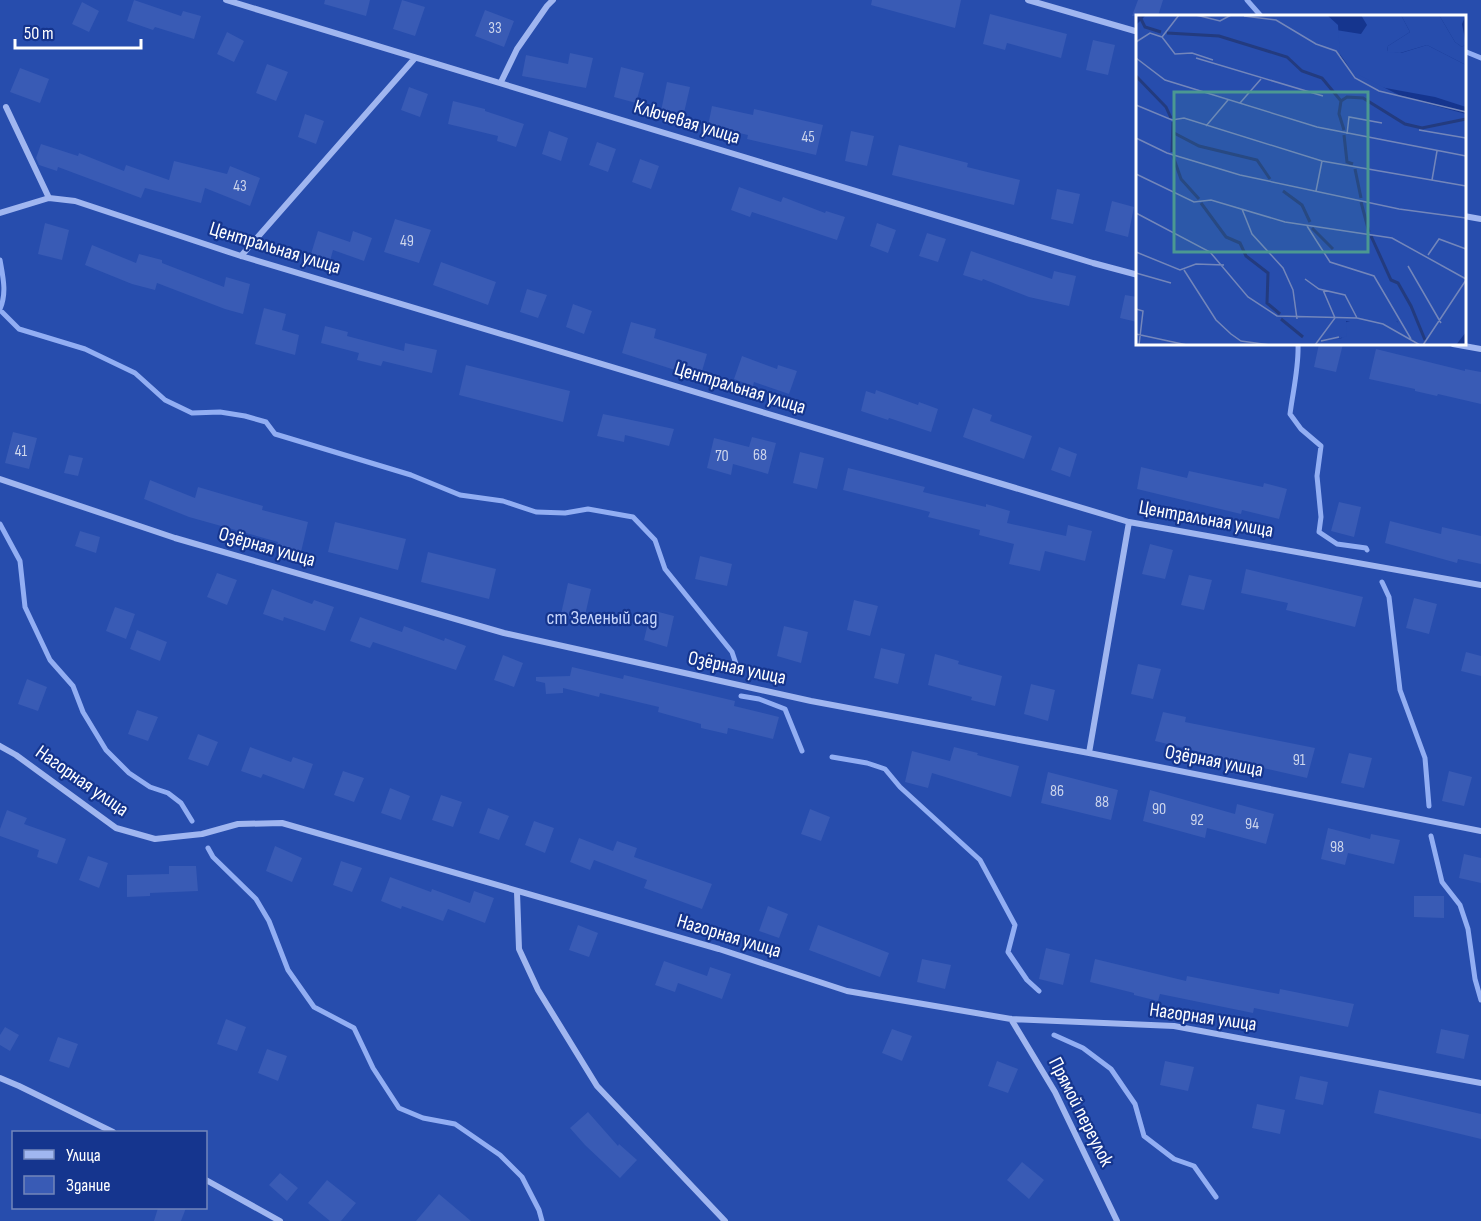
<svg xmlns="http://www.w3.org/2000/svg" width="1481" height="1221" font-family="'Sofia Sans Condensed',sans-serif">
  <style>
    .garden { fill: #274dad; fill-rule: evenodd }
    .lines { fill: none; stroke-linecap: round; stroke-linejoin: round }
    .stream { stroke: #92aef3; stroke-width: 5 }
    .building { fill: #395bb5 }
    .minor { stroke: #a0b6f0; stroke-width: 6 }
    .labels { text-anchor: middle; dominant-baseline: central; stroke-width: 4.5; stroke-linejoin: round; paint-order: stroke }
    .number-label { font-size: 16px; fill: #ced6ec }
    .street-label { font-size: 20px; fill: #fff; stroke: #15358e }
    .park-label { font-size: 20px; fill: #c6d5fc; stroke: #15358e }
    .inset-river { fill: none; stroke: #233b7f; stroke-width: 3 }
    .inset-road { fill: none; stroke: #7386bb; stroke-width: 1.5 }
    .view { fill: #4b9892; fill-opacity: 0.15; stroke: #4b9892; stroke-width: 3 }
    .inset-edge { fill: none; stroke: #fff; stroke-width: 3 }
  </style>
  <rect width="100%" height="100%" fill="#15358e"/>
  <path class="garden" d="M0,0H1481V1221H0ZM1138,16H1464V344H1138ZM14,1132H206V1208H14Z"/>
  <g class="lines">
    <path class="stream" d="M1247,0L1261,16
      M1464,51L1481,58
      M0,260C3,277 7,293 0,309
      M0,310L19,329L85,349L135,373L165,400L192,413L220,412L245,416L266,422L275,434L411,475L460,495L503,501L536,512L565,513L588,509L633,517L655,540L665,569L732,652L739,673
      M1298,344C1299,367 1293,391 1290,414L1301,429L1321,446L1317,476L1321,517L1319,532L1337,544L1366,548L1367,550
      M0,524L20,561L25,607L50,660L73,686L83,712L106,750L129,773L150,787L168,793L181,803L192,821
      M1382,582L1389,597L1400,690L1425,758L1429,806
      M741,696L759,699L785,709L802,751
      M832,757L867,763L885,769L900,787L980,860L1015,925L1008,952L1027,980L1039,991
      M1431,836L1442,882L1460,905L1468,929L1475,979L1481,1000
      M208,848L213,857L256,899L269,921L288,970L314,1007L354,1028L373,1068L399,1108L423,1118L455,1124L500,1155L522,1177L539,1210L542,1221
      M1054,1035L1083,1048L1111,1069L1135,1104L1144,1136L1174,1159L1194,1166L1216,1197"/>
  </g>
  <path class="building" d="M134,0L181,16L183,11L201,16L194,39L155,27L153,30L127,21Z
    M325,0H370L366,16L324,4Z
    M402,0L425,7L415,36L393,29Z
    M872,0H961L955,28L871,5Z
    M1138,0H1163L1158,16H1132Z
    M82,2L99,11L89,32L72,24Z
    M485,10L514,21L504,47L475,36Z
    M990,14L1067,34L1061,58L1007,43L1005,50L983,44Z
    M227,32L244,41L234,62L217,54Z
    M1093,40L1115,45L1108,75L1086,70Z
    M570,53L593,58L586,88L522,76L526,55L568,64Z
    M267,64L288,72L276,101L256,93Z
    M621,67L644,73L636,103L614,97Z
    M20,68L49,79L40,103L10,92Z
    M667,82L690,87L683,117L661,111Z
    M409,87L428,94L420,117L401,110Z
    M453,101L485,109V111L524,124L516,147L497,141L498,136L448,124Z
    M712,106L753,115L754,109L823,125L816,155L747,139L748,135L708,126Z
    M305,114L324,121L316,144L298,137Z
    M549,131L568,138L561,161L542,154Z
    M851,131L874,136L867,166L845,161Z
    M597,142L616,149L608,172L589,165Z
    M41,144L78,156L79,153L124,171L126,165L169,180L174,161L227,174L230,166L260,178L250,206L205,188L201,203L145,188L141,198L58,167L57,171L39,165L36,158Z
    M899,145L968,163L967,167L1020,180L1014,205L892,175Z
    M640,159L659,166L651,189L632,182Z
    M739,187L781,202L783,197L825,213L826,211L845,217L837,240L752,212L750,217L731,210Z
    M1057,189L1080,194L1073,224L1051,219Z
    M1112,201L1134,207L1128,237L1105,231Z
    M395,219L431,230L419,263L384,252Z
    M45,223L69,230L62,260L38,254Z
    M877,223L896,230L888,253L870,246Z
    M318,231L350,242L353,231L372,238L364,261L333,250L330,261L311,254Z
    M927,233L946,239L938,262L919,256Z
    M92,245L136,263L139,254L162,260V263L224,287L226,277L250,284L243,314L225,309L157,283L155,290L132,284L85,265Z
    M971,251L1052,279L1054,271L1076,276L1069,306L1029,297L983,279L982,281L963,275Z
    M441,262L496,282L488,305L433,285Z
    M527,289L547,295L538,318L520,312Z
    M1125,295L1137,297V322L1120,318Z
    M573,304L592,311L584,334L566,327Z
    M264,308L286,314L282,330L299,335L295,355L255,344Z
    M631,322L656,329L654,338L707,354L700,378L622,353Z
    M325,326L348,332L347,336L404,351L405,343L437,350L432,373L383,361L381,366L357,360L359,353L321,343Z
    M1319,344H1343L1336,372L1314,367Z
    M1376,349L1465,371V369L1481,372V404L1438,394L1437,396L1415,391V389L1369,379Z
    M742,356L777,369L778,365L797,371L789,394L754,382L753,386L734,379Z
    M466,365L570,391L563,422L459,395Z
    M876,390L918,405L919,402L938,409L931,432L889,418L888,420L861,411L866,391L875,394Z
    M973,408L992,415L990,421L1032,436L1024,459L963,437Z
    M603,414L674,429L669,446L625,435L624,442L597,436Z
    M13,432L37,438L29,469L5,463Z
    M752,437L776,443L768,474L733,464L731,475L707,468L714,438L749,447Z
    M1059,447L1077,454L1070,477L1051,470Z
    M800,452L824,458L817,489L793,483Z
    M69,455L83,458L78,476L64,473Z
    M1141,467L1187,478L1189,471L1263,487L1264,483L1287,489L1279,519L1242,510L1241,514L1137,489Z
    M848,468L925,487L923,492L986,507V504L1010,511L1007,523L1066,536L1068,525L1092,531L1085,561L1045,551L1040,571L1009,564L1014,544L979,535L980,530L928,517L930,512L843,490Z
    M150,480L195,498L198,487L263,506L262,510L308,522L301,552L277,546L278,542L189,517L144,499Z
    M1339,502L1361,507L1354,537L1331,531Z
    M1390,521L1441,534L1442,527L1481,536V564L1458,559L1457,563L1385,543Z
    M335,522L406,539L398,570L328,552Z
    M80,531L100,537L96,553L75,546Z
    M1150,544L1173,550L1165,579L1142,574Z
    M428,552L496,569L489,599L421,582Z
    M700,556L732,564L727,586L695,579Z
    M1246,569L1363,597L1355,627L1286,610L1288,603L1241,593Z
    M217,573L237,580L227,605L207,597Z
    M1189,575L1212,580L1204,610L1181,605Z
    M568,583L591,589L584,620L561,614Z
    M272,589L312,604L314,600L334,607L325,631L284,617L283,621L263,614Z
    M1414,598L1437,604L1429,634L1406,628Z
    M854,600L878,606L870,636L847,630Z
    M115,607L135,614L126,639L106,631Z
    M651,610L674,616L667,647L644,640Z
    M360,617L402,632L404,626L444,641L445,638L466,646L456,670L373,642L370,648L350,641Z
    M784,626L808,632L801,663L777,656Z
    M137,630L167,642L160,661L130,649Z
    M881,648L905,654L898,684L874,678Z
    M1466,652L1481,656V676L1461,671Z
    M935,654L959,661L958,664L1002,676L995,706L971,700L972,697L928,685Z
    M503,655L523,663L514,687L494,680Z
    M1138,664L1161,669L1153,699L1131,694Z
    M572,667L623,679L624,675L735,701L734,706L779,717L773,739L728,728L727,734L701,728V724L658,712L659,707L600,693L599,697L563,688V693L546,694L545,683L536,681V677L570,676Z
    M27,679L47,687L38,711L18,704Z
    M1031,684L1055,690L1048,721L1024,714Z
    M137,710L158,717L148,741L128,734Z
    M1163,712L1186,717L1185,722L1315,748L1307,778L1224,759L1223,762L1200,757L1201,752L1155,741Z
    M198,734L218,742L208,766L188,759Z
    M250,747L291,762L293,757L313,764L304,789L263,774L261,778L241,771Z
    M954,747L978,753L977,755L1019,766L1011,797L932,773L928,788L905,782L912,751L950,761Z
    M1349,753L1372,758L1364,788L1341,783Z
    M343,771L364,778L354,802L334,795Z
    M1449,771L1472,777L1464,806L1442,801Z
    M1048,772L1118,790L1111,820L1041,803Z
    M390,788L410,796L401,820L381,813Z
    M1150,790L1235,814L1237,804L1274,814L1266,844L1207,828L1205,838L1143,821Z
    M441,795L462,802L453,827L432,820Z
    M488,808L509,816L499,840L479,833Z
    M810,809L830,817L821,841L801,834Z
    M7,810L27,818L24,824L66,839L57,864L37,857L39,850L0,836V829Z
    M534,821L554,828L545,853L525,845Z
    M1328,828L1370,839L1371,834L1400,840L1394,864L1348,853L1345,865L1321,859Z
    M579,838L613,851L617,841L637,848L634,857L712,884L702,909L644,888L647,880L594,860L590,870L570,862Z
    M275,846L302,858L292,882L266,871Z
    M1464,854L1481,858V883L1459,878Z
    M88,856L108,863L99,888L79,880Z
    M341,861L362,868L352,892L333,885Z
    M169,866H196L198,891L150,893V896L127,897V875L169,874Z
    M390,877L431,892L432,889L470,903L474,891L494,898L485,923L448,909L443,921L402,906L401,909L381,901Z
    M1414,896H1444V918L1414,917Z
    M768,906L788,914L779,938L759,931Z
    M578,925L598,933L589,957L569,950Z
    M818,925L889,953L880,977L809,950Z
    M1046,948L1070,954L1063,985L1039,979Z
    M922,959L951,965L945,989L917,982Z
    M1095,959L1186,981L1187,976L1279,994L1280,989L1354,1004L1348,1027L1254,1008L1253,1013L1160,994L1158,1001L1134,995V993L1090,982Z
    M664,961L707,976L710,967L731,974L722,999L678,983L675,992L655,985Z
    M226,1019L246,1027L237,1051L217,1044Z
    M5,1027L19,1035L10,1051L0,1045V1035Z
    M892,1029L912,1036L902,1061L882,1053Z
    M1441,1029L1469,1035L1464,1059L1436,1053Z
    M58,1037L78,1044L69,1068L49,1061Z
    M267,1049L287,1056L278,1081L258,1073Z
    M997,1061L1018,1069L1008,1093L988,1086Z
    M1165,1061L1194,1067L1188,1091L1160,1085Z
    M1300,1076L1328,1082L1323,1105L1295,1099Z
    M1379,1090L1481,1114V1139L1374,1113Z
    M1257,1104L1285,1110L1280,1134L1252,1128Z
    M588,1112L618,1146L619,1144L637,1160L620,1178L585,1145L570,1128Z
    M1022,1162L1044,1180L1029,1199L1007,1180Z
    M280,1173L298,1188L287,1201L269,1185Z
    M327,1180L356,1203L341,1221H330L308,1203Z
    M439,1194L471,1221H416Z
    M158,1208H186L181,1221H154Z"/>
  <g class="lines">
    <path class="minor" d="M226,0L1093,263L1138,275
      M1028,0L1135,31
      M501,82L517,49L547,6L553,0
      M6,107L49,198
      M0,213L49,198L75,201L241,256L1129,522L1481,585
      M1464,216L1481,219
      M241,256L415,58
      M1453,344L1481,349
      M0,479L175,538L504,633L811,701L1089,753L1481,831
      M0,746L16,755L116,828L155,839L202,834L238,824L282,823L719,949L847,991L1011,1019L1174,1026L1481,1083
      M1089,753L1129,522
      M517,892L519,949L538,990L597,1086L725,1221
      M1011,1019L1055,1092L1117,1221
      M0,1078L19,1086L113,1132
      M206,1180L280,1221"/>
  </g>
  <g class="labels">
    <g class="number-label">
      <text x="495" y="28">33</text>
      <text x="808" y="137">45</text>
      <text x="240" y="186">43</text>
      <text x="407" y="241">49</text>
      <text x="21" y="451">41</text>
      <text x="760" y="455">68</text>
      <text x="722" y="456">70</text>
      <text x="1299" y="760">91</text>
      <text x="1057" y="791">86</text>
      <text x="1102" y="802">88</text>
      <text x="1159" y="809">90</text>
      <text x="1197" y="820">92</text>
      <text x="1252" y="824">94</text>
      <text x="1337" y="847">98</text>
    </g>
    <g class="street-label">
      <text transform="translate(687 122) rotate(17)">Ключевая улица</text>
      <text transform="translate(275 248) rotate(17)">Центральная улица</text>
      <text transform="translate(740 388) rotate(17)">Центральная улица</text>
      <text transform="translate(1206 519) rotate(10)">Центральная улица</text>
      <text transform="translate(267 547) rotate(16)">Озёрная улица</text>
      <text transform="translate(737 668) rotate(12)">Озёрная улица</text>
      <text transform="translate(1214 761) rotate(11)">Озёрная улица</text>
      <text transform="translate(82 781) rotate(35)">Нагорная улица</text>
      <text transform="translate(729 936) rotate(17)">Нагорная улица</text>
      <text transform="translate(1203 1017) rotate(8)">Нагорная улица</text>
      <text transform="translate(1081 1112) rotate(63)">Прямой переулок</text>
    </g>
    <g class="park-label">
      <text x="602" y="618">ст Зеленый сад</text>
    </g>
  </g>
  <g transform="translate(1136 15)">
    <rect width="330" height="330" fill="#15358e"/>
    <path d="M225,0H265L274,17L252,31L251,36L265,38L291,30L330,50V92L299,82L244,72L220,62L201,35L200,15L225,19L231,10ZM303,0H330L326,9L330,29L326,32L319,27Z" fill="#274dad"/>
    <path d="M265,0H303L319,27L326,32L330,29V50L291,30L264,38L251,37L252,31L274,17ZM257,303L287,330H173L206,323L207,308L214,306Z" fill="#274dad"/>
    <path d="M10,0H191L202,10L204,42L219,58L267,82L330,99V317L320,330H275L261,306H210L211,321L183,330H0V10Z" fill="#274dad"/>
    <path class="inset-river" d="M3,0L9,12L25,17M31,18L83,21L151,42L166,56L186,63L205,86L211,82L227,83L269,109L286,113L330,104M0,61L30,92L35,103M205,86L203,99L208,115M38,118L63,131L121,145L134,164M208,120L211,147L217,149M36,137L37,107M37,141L45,164L63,184M219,154L225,183M147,176L166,190L174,207M225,187L233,217M65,188L90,222L104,228L110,241L132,258L131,288L144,299M176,213L197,234M235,221L255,265L262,268L275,291L289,325M145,304L167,322"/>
    <path class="inset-road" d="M60,0L84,6L95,0M108,1L140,5L180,29L200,36L219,63L243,76L330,97M26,22L39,39L56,38L77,45M0,27L14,18L26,22L43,0M0,43L29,65L181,112L330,141M60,43L187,81M104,88L125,64M0,90L36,105L48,103L186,146L330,171M70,111L92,85M283,115L330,123M211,119L213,102L246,108M0,123L31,138L104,160L263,194L330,203M0,159L58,187L75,185L149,207L256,223L330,264M296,165L301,136M180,176L186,146M106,194L116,219L147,253L157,275L161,304M0,198L74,237L112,282L141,301L221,303L247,309L284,330M171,211L194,247L238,261L275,324M0,237L44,255L60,249L88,250M292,240L303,224L330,234M272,251L305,308M48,255L80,305L95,319L105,326L134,330M0,258L35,268M169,264L183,274L209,280L221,303M0,294L7,296L3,330M0,319L51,330M185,326L203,322M179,330L199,303L187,275M219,330H244M287,330L330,265"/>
    <path class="view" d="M38,77H232V237H38Z"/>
    <rect width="330" height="330" class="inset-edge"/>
  </g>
  <rect x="12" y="1131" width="195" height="78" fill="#15358e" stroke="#7386bb" stroke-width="1.5"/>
  <rect x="24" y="1150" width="30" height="9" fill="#a0b6f0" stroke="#7386bb" stroke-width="1.5"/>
  <text x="66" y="1161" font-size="18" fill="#ffffff">Улица</text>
  <rect x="24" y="1176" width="30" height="18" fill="#395bb5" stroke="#7386bb" stroke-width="1.5"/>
  <text x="66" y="1191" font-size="18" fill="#ffffff">Здание</text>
  <path d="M15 39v9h126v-9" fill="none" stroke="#ffffff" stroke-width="3"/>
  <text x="24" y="39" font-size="18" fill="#ffffff" stroke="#15358e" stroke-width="4.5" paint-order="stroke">50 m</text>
</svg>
